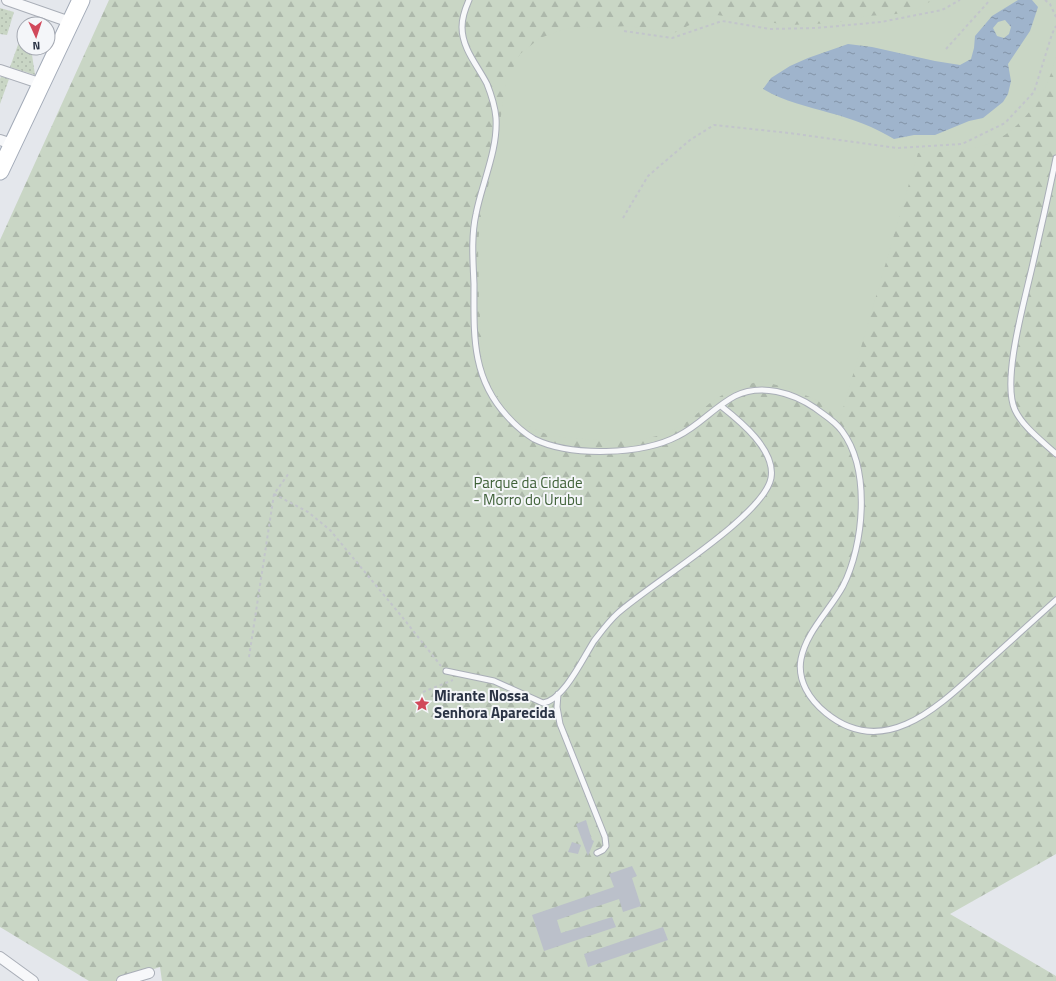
<svg xmlns="http://www.w3.org/2000/svg" width="1056" height="981" font-family="'Titillium Web',sans-serif">
  <style>
    .grass { fill: url(#grass-dots) }
    .forest { fill: url(#forest-firs) }
    .park { fill: #c9d6c5 }
    .water { fill: url(#water-ripples); fill-rule: evenodd }
    .building { fill: #bbc0ca }
    .lines { fill: none; stroke-linecap: round; stroke-linejoin: round }
    .lane-casing { stroke: #a9aeb7; stroke-width: 7 }
    .street-casing { stroke: #a9aeb7; stroke-width: 12 }
    .primary-casing { stroke: #a3abb8; stroke-width: 19 }
    .path { stroke: #c2c5cb; stroke-width: 2; stroke-dasharray: 3 3; stroke-linecap: butt }
    .lane { stroke: #f7f8fa; stroke-width: 5 }
    .street { stroke: #f7f8fa; stroke-width: 10 }
    .primary { stroke: #fff; stroke-width: 17 }
    .labels { text-anchor: middle; dominant-baseline: central; stroke-width: 4; stroke-linejoin: round; paint-order: stroke }
    .park-label { font-size: 15px; fill: #3f6138; stroke: #f4f6f9 }
    .poi-label { font-size: 15px; font-weight: bold; fill: #2b3445; stroke: #f4f6f9; text-anchor: start }
  </style>
  <defs>
    <pattern id="grass-dots" width="8" height="8" patternUnits="userSpaceOnUse"><rect width="8" height="8" fill="#c9d6c5"/><path d="M2 2h.1M6 6h.1" fill="none" stroke="#adb8ab" stroke-width="1.8" stroke-linecap="round"/></pattern>
    <pattern id="forest-firs" width="22" height="20" patternUnits="userSpaceOnUse"><rect width="22" height="20" fill="#c9d6c5"/><path d="M5 1l3.5 6h-7zM16 11l3.5 6h-7z" fill="#adb8ab"/></pattern>
    <pattern id="water-ripples" width="26" height="14" patternUnits="userSpaceOnUse"><rect width="26" height="14" fill="#9fb4cc"/><path d="M2 4q2-2 4 0t4 0M15 11q2-2 4 0t4 0" fill="none" stroke="#8293a7"/></pattern>
  </defs>
  <rect width="100%" height="100%" fill="#e4e7ec"/>
  <path class="grass" d="M0,8L14,12L7,35L0,34Z
    M19,42L24,45V48H31L35,75L10,67Z
    M1,76L9,79L0,104V79Z"/>
  <path class="forest" d="M109,0H1056V854L950,914L1056,976V981H162L160,967L117,981H89L0,927V240Z"/>
  <path class="park" d="M934,0H1056C1056,18 1056,38 1056,55C1049,93 1020,134 982,146C967,151 934,152 918,153L840,419L817,400L788,388L761,381L733,388L710,403L688,421L666,434L639,440L608,441L551,436L532,428L514,417L491,388L483,362L479,302L478,243L481,215L494,162L506,82L520,54L540,38L565,29L629,26L674,33L701,19L717,15L789,25L834,23L867,16L896,14L912,10Z"/>
  <path class="water" d="M1018,0H1032L1038,7L1030,31L1008,64L1011,81L1008,94L1003,102L983,118L969,121L935,135H914L894,139C874,127 853,119 830,113C807,106 785,102 763,89L771,78L790,66L808,58L848,44L872,47L935,61L960,65L971,59L974,48L975,36L992,16ZM1005,20L1011,27L1009,34L1004,38L997,36L993,28L998,22Z"/>
  <path class="building" d="M586,820L592,840L594,841L588,856L576,824Z
    M572,842L581,845L578,854L568,852Z
    M632,866L637,876L632,878L641,906L623,912L619,899L557,920L561,933L612,917L616,927L544,951L532,915L614,887L609,874Z
    M663,927L668,940L588,967L584,954Z"/>
  <g class="lines">
    <defs>
      <path id="lane" d="M469,0C465,9 462,17 462,27C462,49 478,66 487,84C491,94 495,107 496,118C498,150 482,183 476,214C471,237 473,261 474,284C474,334 471,377 507,416C515,425 524,433 534,439C571,457 642,455 678,436C699,426 714,407 735,396C761,383 793,393 815,408C824,415 835,421 842,431C871,470 864,545 843,586C830,610 806,632 801,659C797,681 810,700 826,713C885,761 940,705 983,666C1007,644 1032,622 1056,600
        M1056,158C1049,193 1041,228 1033,263C1026,296 1001,380 1015,410C1023,427 1042,441 1056,454
        M446,671L494,681L543,703C564,700 583,658 594,641C601,632 609,621 618,613C650,584 764,516 771,478C776,450 740,421 721,406
        M558,694L557,707L560,724L605,837L606,846L603,850L597,853"/>
      <path id="street" d="M7,0L70,22
        M0,70L42,84
        M0,140L12,144
        M0,957L33,981
        M122,981L149,973"/>
      <path id="primary" d="M0,171L81,0"/>
    </defs>
    <use href="#lane" class="lane-casing"/>
    <use href="#street" class="street-casing"/>
    <use href="#primary" class="primary-casing"/>
    <path class="path" d="M1045,0L1050,4L1056,17
      M624,31L672,38L722,21L770,29L816,28L881,22L942,10L960,0
      M946,49L990,0
      M623,218L648,176L690,140L714,125L789,133L897,148L962,144L1005,123L1034,92L1052,34L1056,26
      M274,494L308,512L330,530L403,618L441,666
      M249,657L274,494L289,473
      M423,692L453,680"/>
    <use href="#lane" class="lane"/>
    <use href="#street" class="street"/>
    <use href="#primary" class="primary"/>
  </g>
  <defs>
    <symbol id="sight-bare" viewBox="-9 -9 18 18"><path d="M0-6L1.8-2.2L6-1.7L2.9 1.2L3.7 5.4L0 3.3L-3.7 5.4L-2.9 1.2L-6-1.7L-1.8-2.2Z" fill="#d1495b" stroke="#f4f6f9" stroke-width="2.5" paint-order="stroke"/></symbol>
  </defs>
  <g fill-rule="evenodd">
    <use href="#sight-bare" x="411" y="693" width="22" height="22"/>
  </g>
  <g class="labels">
    <g class="park-label">
      <text x="528" y="482">Parque da Cidade<tspan x="528" dy="17">- Morro do Urubu</tspan></text>
    </g>
    <g class="poi-label">
      <text x="434" y="695">Mirante Nossa<tspan x="434" dy="17">Senhora Aparecida</tspan></text>
    </g>
  </g>
  <g transform="translate(36 36) rotate(177)"><circle r="19" fill="#f4f6f9" stroke="#a4a8b1"/>
  <path d="M0-3L7 15L0 10L-7 15Z" fill="#d1495b"/>
  <text y="-6" font-size="11" font-weight="bold" text-anchor="middle" fill="#2b3445">N</text>
  </g>
</svg>
